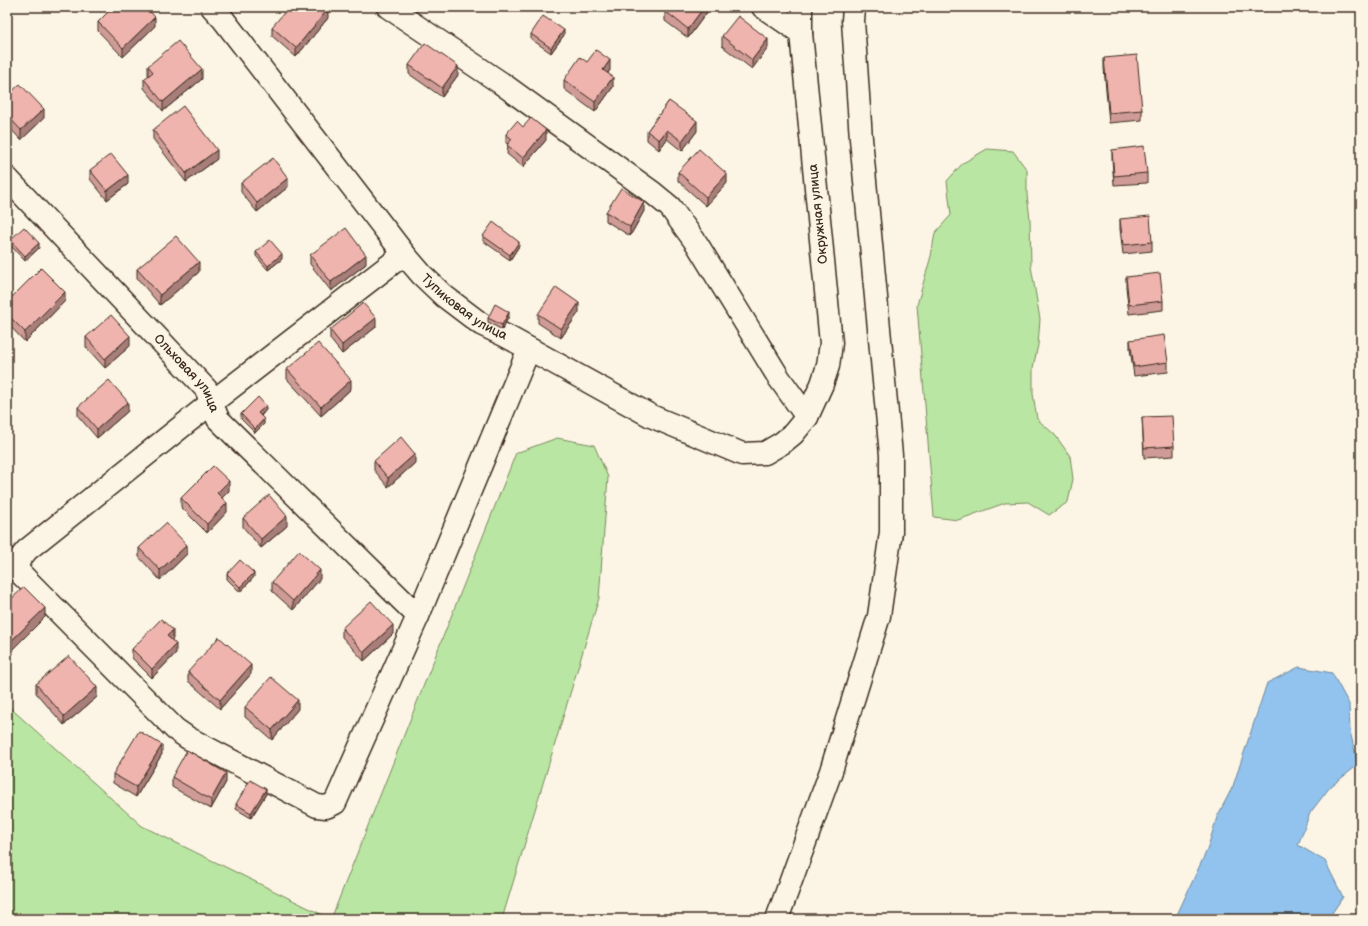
<svg xmlns="http://www.w3.org/2000/svg" width="1368" height="926" font-family="'Balsamiq Sans',sans-serif">
  <style>
    .green { fill: #bae6a3; stroke: #7a8860 }
    .water { fill: #91c3ee; stroke: #6f869b }
    .lines { fill: none; stroke-linecap: round; stroke-linejoin: round }
    .minor-casing { stroke: #3b2a1e; stroke-width: 25 }
    .minor { stroke: #fcf5e5; stroke-width: 22 }
    .wall { fill: #ce9b96; stroke: #3b2a1e }
    .shaded-wall { fill: #a77e7a; stroke: #3b2a1e }
    .building { fill: #efb4ae; stroke: #3b2a1e }
    .labels { text-anchor: middle; dominant-baseline: central; stroke-width: 3.5; stroke-linejoin: round; paint-order: stroke }
    .street-label { font-size: 13px; fill: #3b2a1e; stroke: #fcf5e5 }
  </style>
  <rect width="100%" height="100%" fill="#fcf5e5"/>
  <filter id="ink" filterUnits="userSpaceOnUse"><feTurbulence type="fractalNoise" baseFrequency=".025" numOctaves="2"/><feDisplacementMap in="SourceGraphic" scale="8" xChannelSelector="R" yChannelSelector="G"/><feConvolveMatrix kernelMatrix="1 2 1 2 8 2 1 2 1" color-interpolation-filters="sRGB"/></filter>
  <g filter="url(#ink)">
    <path class="green" d="M987,149L1013,151L1027,170V195L1030,219L1031,266L1040,319L1038,345L1033,368V394L1037,419L1055,435L1070,456L1073,479L1068,502L1049,515L1028,502L1005,503L958,520L934,517L917,305L931,256L935,233L951,215L947,181L963,163Z
      M557,438L594,445L608,477L599,598L502,919H7V705L142,826L331,919L516,453Z"/>
    <path class="water" d="M1299,667L1332,673L1349,704L1350,731L1358,765L1330,787L1310,813L1298,845L1325,861L1343,897L1328,919H1175L1207,850L1217,817L1233,786L1267,683Z"/>
    <g class="lines">
      <defs>
        <g id="minor">
          <path id="s1" d="M212,7L223,19L404,254L422,275L444,296L481,324L506,336L651,416L742,454L765,453L782,443L793,434L807,417L822,384L828,366L831,343L801,33V7"/>
          <path d="M388,7L501,83L653,193L670,207L697,244L779,378L807,417"/>
          <path d="M763,7L801,33"/>
          <path id="s2" d="M7,178L206,389L218,419L418,616"/>
          <path d="M404,254L211,403L27,550L18,561V571L175,729L188,738L317,806L326,807L335,803L418,616L529,349"/>
          <path d="M777,919L831,771L879,616L891,532V455L861,139L853,21L854,7"/>
        </g>
      </defs>
      <use href="#minor" class="minor-casing"/>
      <use href="#minor" class="minor"/>
    </g>
    <path class="wall" d="M710,7V8L688,38L665,21V11Z
      M328,18L296,57L272,36V27Z
      M98,22L155,26L123,57L98,31Z
      M531,34L564,35L551,53L531,39Z
      M722,36L768,48L752,69L722,46Z
      M1104,58L1142,110V120L1109,123L1104,68Z
      M587,62L610,70L608,73L613,87L595,112L564,89V80Z
      M409,65L458,75L442,97L409,74Z
      M148,66L202,79L163,111L144,88V79L149,76L148,75Z
      M7,96L44,118L21,140L7,125Z
      M669,101L697,131L682,151L667,139L659,150L647,140V131Z
      M523,127L546,140L523,167L507,154L508,144L506,143V134Z
      M153,130L217,159L186,182L153,139Z
      M1112,150L1147,173V183L1114,185L1112,159Z
      M90,170L128,184L107,200L90,179Z
      M678,172L727,183L706,206L678,181Z
      M241,183L288,187L257,212L241,192Z
      M644,211L630,236L606,221V212Z
      M1120,219L1152,242V251L1123,254L1120,229Z
      M483,236L519,246L510,260L483,241Z
      M10,240L39,248L25,261L10,245Z
      M256,252L282,259L268,270L256,256Z
      M310,255L366,264L331,291L310,264Z
      M137,269L199,272L160,305L137,278Z
      M1126,277L1163,301V310L1129,314L1126,287Z
      M65,301L25,342L7,323V302Z
      M579,312L561,338L538,323V314Z
      M509,316L502,330L488,322V318Z
      M376,327L342,354L330,339V330Z
      M86,337L130,346L105,368L86,347Z
      M1130,340L1168,362V372L1134,376L1130,349Z
      M287,369L351,389L321,416L287,379Z
      M78,407L128,411L97,438L78,416Z
      M266,410L261,416L264,424L255,433L241,419V414Z
      M1142,417L1174,446V456L1144,458Z
      M374,461L415,463L388,487L374,470Z
      M229,491L222,498L227,512L207,533L181,507V498Z
      M243,518L287,526L261,548L243,527Z
      M139,548L187,554L160,580L139,557Z
      M227,574L254,577L240,592L227,579Z
      M320,579L293,610L272,591V582Z
      M342,628L393,634L364,661L342,637Z
      M173,639L172,640L176,653L152,678L132,658V649Z
      M188,672L251,674L220,709L188,681Z
      M36,684L97,697L64,725L36,693Z
      M245,707L298,709L272,740L245,717Z
      M162,754L136,797L113,783V774Z
      M172,777L226,782L211,809L172,787Z
      M266,794L251,818L236,809V804Z"/>
    <path class="shaded-wall" d="M704,7H710V8L688,38V29Z
      M328,9V18L296,57V48Z
      M155,17V26L123,57V48Z
      M564,30V35L551,53V48Z
      M768,39V48L752,69V60Z
      M610,60V70L603,79V70Z
      M458,66V75L442,97V88Z
      M202,69V79L163,111V102Z
      M613,77V87L595,112V102Z
      M44,109V118L21,140V130Z
      M697,121V131L682,151V141Z
      M546,130V140L523,167V158Z
      M667,130V139L659,150V140Z
      M217,150V159L186,182V173Z
      M727,174V183L706,206V197Z
      M128,175V184L107,200V191Z
      M288,178V187L257,212V203Z
      M644,202V211L630,236V227Z
      M519,242V246L510,260V255Z
      M39,243V248L25,261V256Z
      M282,254V259L268,270V266Z
      M366,255V264L331,291V282Z
      M199,262V272L160,305V295Z
      M65,292V301L25,342V332Z
      M579,303V312L561,338V329Z
      M509,312V316L502,330V325Z
      M376,318V327L342,354V345Z
      M130,336V346L105,368V359Z
      M351,380V389L321,416V407Z
      M128,402V411L97,438V429Z
      M266,406V410L258,418V413Z
      M264,419V424L255,433V429Z
      M415,454V463L388,487V478Z
      M229,481V491L217,503V493Z
      M227,503V512L207,533V524Z
      M287,516V526L261,548V539Z
      M187,545V554L160,580V570Z
      M320,570V579L293,610V601Z
      M254,573V577L240,592V587Z
      M45,608V617L7,655V645Z
      M393,625V634L364,661V652Z
      M173,630V639L167,645V636Z
      M176,644V653L152,678V669Z
      M251,665V674L220,709V700Z
      M97,687V697L64,725V716Z
      M298,700V709L272,740V730Z
      M162,745V754L136,797V787Z
      M226,773V782L211,809V800Z
      M266,789V794L251,818V813Z"/>
    <path class="building" d="M113,7H146L155,17L123,48L98,22Z
      M289,7H326L328,9L296,48L272,27Z
      M668,7H704L688,29L665,11Z
      M543,16L564,30L551,48L531,34Z
      M738,16L768,39L752,60L722,36Z
      M178,41L202,69L163,102L144,79L153,72L148,66Z
      M425,43L458,66L442,88L409,65Z
      M596,50L610,60L603,70L613,77L595,102L564,80L580,57L587,62Z
      M1137,55L1142,110L1109,113L1104,58Z
      M20,84L44,109L21,130L7,115V96Z
      M669,101L697,121L682,141L667,130L659,140L647,131Z
      M183,106L217,150L186,173L153,130Z
      M531,118L546,130L523,158L507,145L512,139L506,134L517,121L523,127Z
      M1144,146L1147,173L1114,176L1112,150Z
      M699,149L727,174L706,197L678,172Z
      M111,154L128,175L107,191L90,170Z
      M273,158L288,178L257,203L241,183Z
      M621,188L644,202L630,227L606,212Z
      M1150,216L1152,242L1123,245L1120,219Z
      M493,222L519,242L510,255L483,236Z
      M24,227L39,243L25,256L10,240Z
      M346,228L366,255L331,282L310,255Z
      M176,236L199,262L160,295L137,269Z
      M270,240L282,254L268,266L256,252Z
      M41,268L65,292L25,332L7,314V302Z
      M1160,273L1163,301L1129,305L1126,277Z
      M556,287L579,303L561,329L538,314Z
      M363,303L376,318L342,345L330,330Z
      M495,304L509,312L502,325L488,318Z
      M111,315L130,336L105,359L86,337Z
      M1164,335L1168,362L1134,367L1130,340Z
      M318,343L351,380L321,407L287,369Z
      M109,380L128,402L97,429L78,407Z
      M258,397L266,406L258,413L264,419L255,429L241,414Z
      M1172,416L1174,446L1144,448L1142,417Z
      M401,437L415,454L388,478L374,461Z
      M213,466L229,481L217,493L227,503L207,524L181,498Z
      M269,495L287,516L261,539L243,518Z
      M166,523L187,545L160,570L139,548Z
      M299,551L320,570L293,601L272,582Z
      M240,560L254,573L240,587L227,574Z
      M24,587L45,608L7,645V603Z
      M371,601L393,625L364,652L342,628Z
      M161,619L173,630L167,636L176,644L152,669L132,649Z
      M219,637L251,665L220,700L188,672Z
      M69,656L97,687L64,716L36,684Z
      M271,677L298,700L272,730L245,707Z
      M139,731L162,745L136,787L113,774Z
      M187,750L226,773L211,800L172,777Z
      M250,780L266,789L251,813L236,804Z"/>
  </g>
  <g class="labels">
    <g class="street-label">
      <text transform="translate(818 214) rotate(-96)">Окружная улица</text>
      <text stroke="none"><textPath href="#s1" startOffset="394">Тупиковая улица</textPath></text>
      <text stroke="none"><textPath href="#s2" startOffset="266">Ольховая улица</textPath></text>
    </g>
  </g>
  <rect width="1368" height="926" fill="none" stroke="#fcf5e5" stroke-width="24"/>
  <rect x="12" y="12" width="1344" height="902" fill="none" stroke="#3b2a1e" stroke-width="1.5" filter="url(#ink)"/>
</svg>
